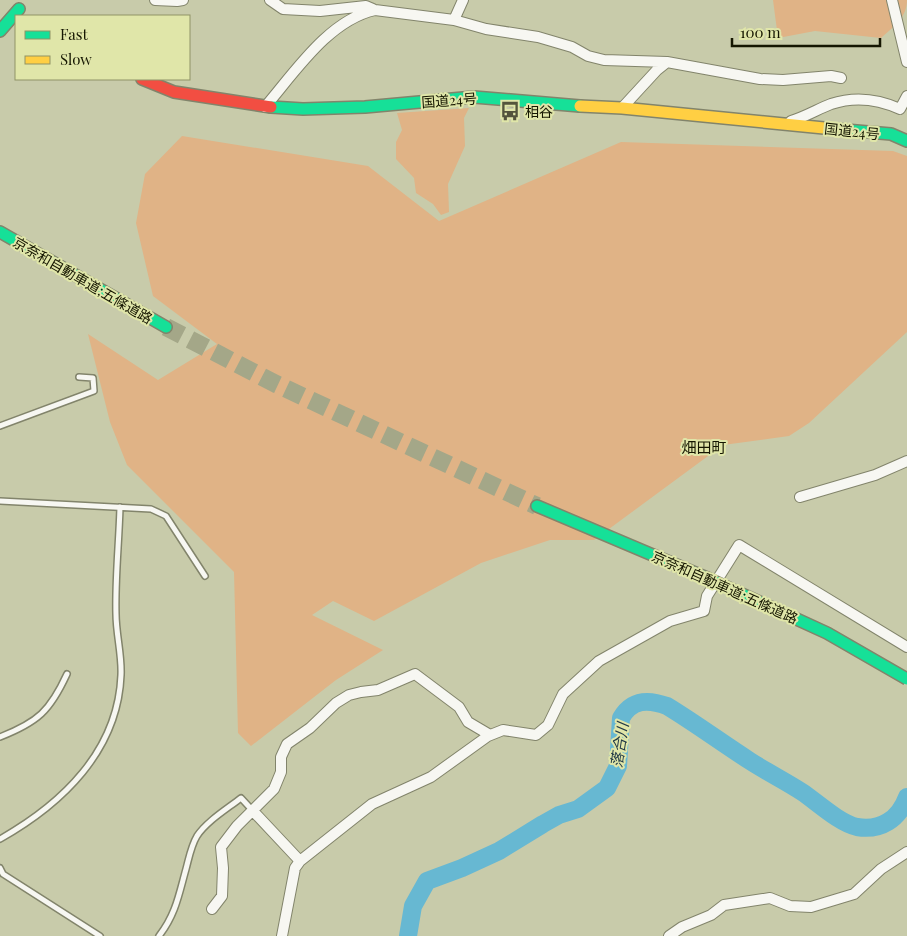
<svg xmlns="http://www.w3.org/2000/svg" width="907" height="936" font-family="'Playfair Display','Noto Sans JP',serif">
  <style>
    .green { fill: #e0b386 }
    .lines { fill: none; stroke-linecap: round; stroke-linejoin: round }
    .river { stroke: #67b8d2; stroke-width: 18 }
    .highway-tunnel { stroke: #a4a788; stroke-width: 18; stroke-dasharray: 18 9; stroke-linecap: butt }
    .lane-casing { stroke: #82846b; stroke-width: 8 }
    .street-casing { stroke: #82846b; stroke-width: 12 }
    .fast-casing { stroke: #82846b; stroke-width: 14 }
    .slow-casing { stroke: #82846b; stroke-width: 14 }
    .jam-casing { stroke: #82846b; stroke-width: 14 }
    .lane { stroke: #f7f7f2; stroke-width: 5 }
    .street { stroke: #f7f7f2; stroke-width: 10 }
    .fast { stroke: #16e098; stroke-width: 11 }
    .slow { stroke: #ffcf43; stroke-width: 11 }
    .jam { stroke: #f24e42; stroke-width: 11 }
    .fast-bridge-casing { stroke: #82846b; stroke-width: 14; stroke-linecap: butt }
    .fast-bridge { stroke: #16e098; stroke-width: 11 }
    .labels { text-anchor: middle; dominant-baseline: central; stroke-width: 4; stroke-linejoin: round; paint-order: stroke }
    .street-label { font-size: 14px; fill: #151601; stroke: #e0e6a9 }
    .poi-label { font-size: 14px; fill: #151601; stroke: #e0e6a9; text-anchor: start }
    .neighbourhood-label { font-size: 15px; fill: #151601; stroke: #e0e6a9 }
    .water-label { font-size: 15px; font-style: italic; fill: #233b47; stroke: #e0e6a9 }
  </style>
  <rect width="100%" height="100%" fill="#c8cbaa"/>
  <path class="green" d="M773,0H907C907,18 893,27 881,38L815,31L778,38Z
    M469,108L464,118L465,146L448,184L449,212L441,215L433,204L416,193L414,178L396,159V142L402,130L397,113Z
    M182,136L368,166L439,221L621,142L893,151L907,156V332L809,423L789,436L723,445L594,540H550L481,563L374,621L333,601L312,615L383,650L336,680L251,746L238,733L234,572L127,465L110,422L88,334L158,380L217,344L153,296L136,223L145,174Z"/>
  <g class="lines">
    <path class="river" d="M408,936L413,906L427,881L462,868L499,851L543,824L559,815L578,809L607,788L618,766L621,718C632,699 648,699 667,706C695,723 722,743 750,761C767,772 785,781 802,792C817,802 839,823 857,827C881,831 899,819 907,797"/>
    <path class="highway-tunnel" d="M166,327L276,384L537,506"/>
    <defs>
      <path id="lane" d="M0,426L94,391L93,378L79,377
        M0,501L151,509L166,516L205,576
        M0,737C38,722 50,711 67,674
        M0,839C62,804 118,751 121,675C122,655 116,634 116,614C115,579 119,543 120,507
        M0,868L3,874L100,936
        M159,936C176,914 179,894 186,869C189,858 191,846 197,836C207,821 227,809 241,798L253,811"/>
      <path id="street" d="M155,0L177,1L183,0
        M270,0L283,9L320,11L366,6L373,9
        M892,0L907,62
        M454,20L486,29L538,37L572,47L588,56L604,60L667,62L760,79L783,80L831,76L841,78
        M265,107C295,72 329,20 375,10L454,20L463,0
        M622,108L657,70L667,62
        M791,121C805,117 818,109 831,104C855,96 878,99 900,109L907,96
        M800,497L875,475L907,461
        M253,811L300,861
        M212,909L222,896L223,868L221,847L237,826L274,789L281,772V757L287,744L310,728L336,703L349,695L361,692L378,690L415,674L459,707L468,722L490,735
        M282,936L295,868L300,861L372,804L431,777L488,736L503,730L536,735L548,725L563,694L599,661L670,621L704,611L707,596L739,545L907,647
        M669,936L682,927L711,915L724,905L770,898L790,906L811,907L854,894L881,869L907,852"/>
      <path id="fast" d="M0,31L19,9
        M271,107L303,109L365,107L474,97L580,106
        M834,129L891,134L907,141
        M0,232L166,327
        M537,506L707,578"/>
      <path id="slow" d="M580,106L622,108L834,129"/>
      <path id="jam" d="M142,79L174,92L271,107"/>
    </defs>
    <use href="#lane" class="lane-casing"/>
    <use href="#street" class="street-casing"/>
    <use href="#fast" class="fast-casing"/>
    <use href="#slow" class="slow-casing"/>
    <use href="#jam" class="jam-casing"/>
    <use href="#lane" class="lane"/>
    <use href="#street" class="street"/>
    <use href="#fast" class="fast"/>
    <use href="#slow" class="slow"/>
    <use href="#jam" class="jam"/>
    <defs>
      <path id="fast-bridge" d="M707,578L827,633L907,679"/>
    </defs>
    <use href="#fast-bridge" class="fast-bridge-casing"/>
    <use href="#fast-bridge" class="fast-bridge"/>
  </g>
  <defs>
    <symbol id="bus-bare" viewBox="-9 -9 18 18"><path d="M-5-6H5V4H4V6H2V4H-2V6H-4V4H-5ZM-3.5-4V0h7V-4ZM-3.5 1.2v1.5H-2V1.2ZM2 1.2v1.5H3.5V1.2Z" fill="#54553c" stroke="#e0e6a9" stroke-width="2.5" paint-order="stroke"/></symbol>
  </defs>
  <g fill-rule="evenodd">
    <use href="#bus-bare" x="496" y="97" width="28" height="28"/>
  </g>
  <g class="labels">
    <g class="street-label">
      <text transform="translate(449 100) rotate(-4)">国道24号</text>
      <text transform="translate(852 131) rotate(6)">国道24号</text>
      <text transform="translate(83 280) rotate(30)">京奈和自動車道;五條道路</text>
      <text transform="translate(725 587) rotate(24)">京奈和自動車道;五條道路</text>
    </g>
    <g class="poi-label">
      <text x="525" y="111">相谷</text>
    </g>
    <g class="neighbourhood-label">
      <text x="704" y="447">畑田町</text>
    </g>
    <g class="water-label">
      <text transform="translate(619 745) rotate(-81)">落合川</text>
    </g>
  </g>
  <rect x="15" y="15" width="175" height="65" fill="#e0e6a9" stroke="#8f9366"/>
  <rect x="25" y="31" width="25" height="8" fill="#16e098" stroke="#8f9366"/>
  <text x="60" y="40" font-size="15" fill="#151601">Fast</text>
  <rect x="25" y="56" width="25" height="8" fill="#ffcf43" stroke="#8f9366"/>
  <text x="60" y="65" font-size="15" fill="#151601">Slow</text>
  <path d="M732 38v8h148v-8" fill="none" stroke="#151601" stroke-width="2.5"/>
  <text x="740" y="38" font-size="15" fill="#151601" stroke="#e0e6a9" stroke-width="4" paint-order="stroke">100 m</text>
</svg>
